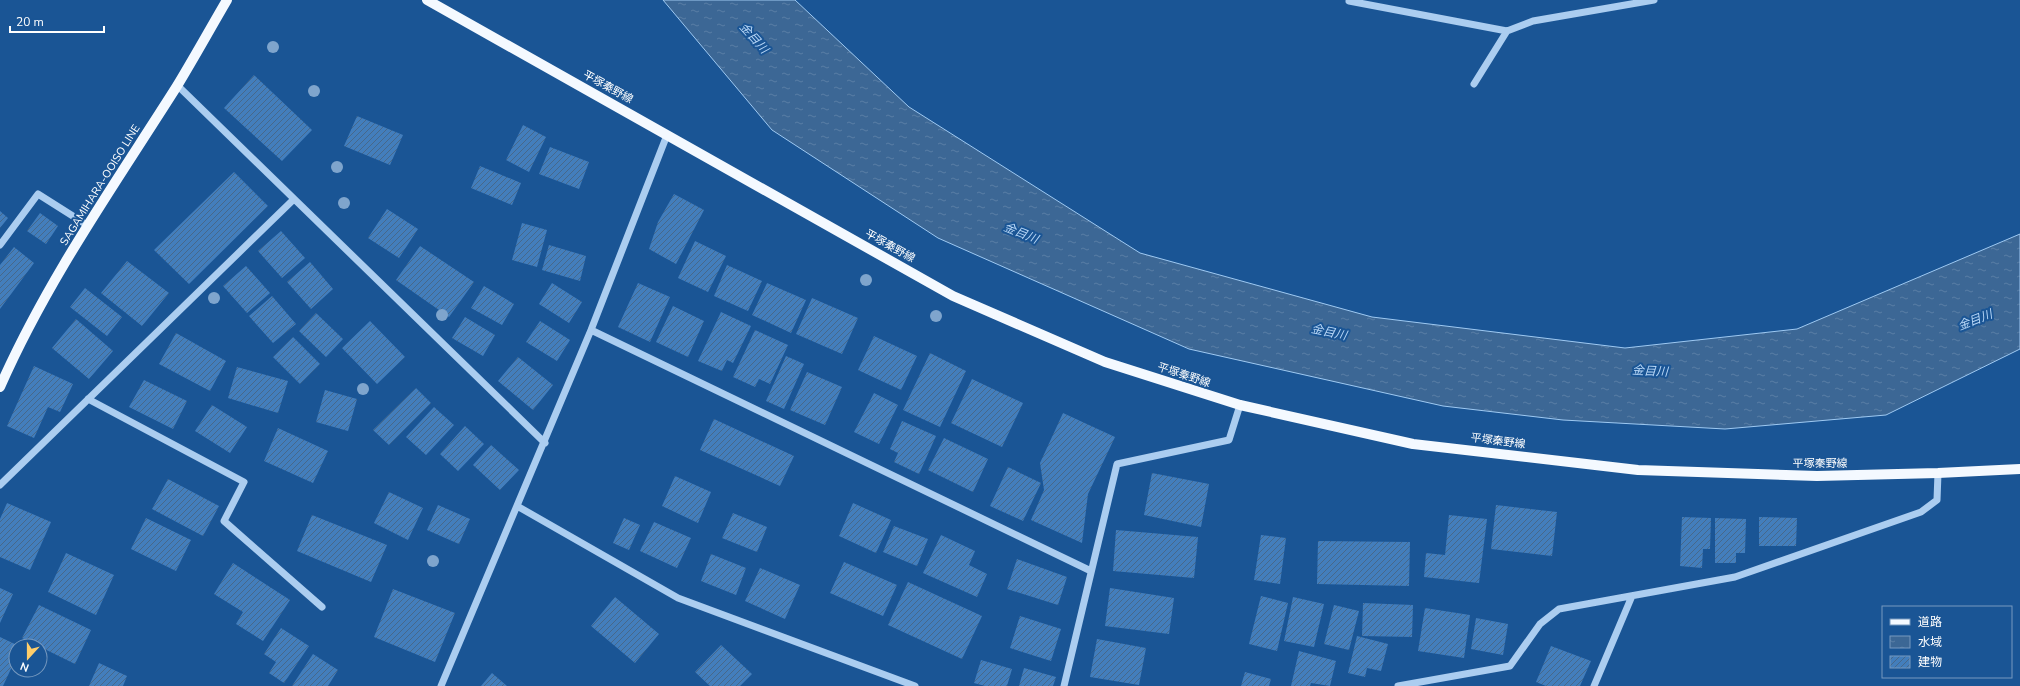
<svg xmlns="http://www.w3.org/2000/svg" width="2020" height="686" font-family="'Nunito Sans','Noto Sans JP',sans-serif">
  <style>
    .water { fill: url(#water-ripples); stroke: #9ec9f2 }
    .building { fill: url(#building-hatch) }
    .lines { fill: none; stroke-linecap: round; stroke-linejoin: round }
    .minor { stroke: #abcdf0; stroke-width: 7 }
    .major { stroke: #f4f9ff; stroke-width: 10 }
    .tree { fill: #7fa5cd }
    .labels { text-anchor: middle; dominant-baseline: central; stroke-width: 4; stroke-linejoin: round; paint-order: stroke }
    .street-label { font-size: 11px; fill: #fff; stroke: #1a5595 }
    .water-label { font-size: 12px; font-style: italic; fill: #b8d7f7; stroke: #1a5595 }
  </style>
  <defs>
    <pattern id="water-ripples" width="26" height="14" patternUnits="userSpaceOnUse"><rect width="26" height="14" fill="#3c6795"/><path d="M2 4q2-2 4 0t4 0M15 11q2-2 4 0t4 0" fill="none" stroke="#597ea5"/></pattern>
    <pattern id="building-hatch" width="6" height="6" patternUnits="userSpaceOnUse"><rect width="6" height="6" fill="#437ebc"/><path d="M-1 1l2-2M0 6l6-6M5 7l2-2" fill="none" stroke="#47688a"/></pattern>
  </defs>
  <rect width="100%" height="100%" fill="#1a5595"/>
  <path class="water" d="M663,0H795L909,107L1140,253L1372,317L1625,348L1797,329L2020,234V349L1886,415L1725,429L1563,420L1443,406L1189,349L938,238L772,130Z"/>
  <path class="building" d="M254,75L312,130L282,161L224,108Z
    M357,116L403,135L390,165L344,146Z
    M523,125L546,137L529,172L506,160Z
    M550,147L589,162L579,189L539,174Z
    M480,166L521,183L512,205L471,188Z
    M234,172L268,206L189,284L154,250Z
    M674,194L704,210L676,264L649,249L658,222Z
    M387,209L418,229L399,258L368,238Z
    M0,211L8,218L0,228Z
    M40,213L58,226L46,244L27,231Z
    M522,223L547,230L537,267L512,260Z
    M281,231L305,258L282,278L258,251Z
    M695,241L726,256L708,292L678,278Z
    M549,245L586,256L580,281L542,270Z
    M420,246L474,282L449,317L396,280Z
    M14,247L34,263L0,309V265Z
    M127,261L169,293L142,326L101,293Z
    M310,262L333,289L311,309L287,282Z
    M727,265L762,281L748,311L714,296Z
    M246,266L270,293L247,313L223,286Z
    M552,283L582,302L569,323L539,304Z
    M638,283L670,297L650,342L618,327Z
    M767,283L806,300L791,333L752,315Z
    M484,286L514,304L502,325L471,308Z
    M85,288L122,317L107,336L70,307Z
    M272,296L296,324L273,343L249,316Z
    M812,298L858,318L842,354L796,334Z
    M673,306L704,321L688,357L656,342Z
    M721,312L751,326L733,363L727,360L722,371L698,361Z
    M316,313L343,339L326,357L299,331Z
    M465,317L495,335L483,356L452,338Z
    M76,319L113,351L89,379L52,348Z
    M370,321L405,357L377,384L342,348Z
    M540,321L570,340L557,361L526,342Z
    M755,330L788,345L770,384L759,379L755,387L733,377Z
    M176,333L226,361L210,391L159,364Z
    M874,336L917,356L901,390L858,370Z
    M293,337L320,364L300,384L273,357Z
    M930,353L966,371L940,427L903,410Z
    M786,356L804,364L784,409L766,401Z
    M518,357L553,385L533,410L498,381Z
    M34,366L73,384L60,412L48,407L34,438L7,426Z
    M237,367L288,381L278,413L228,398Z
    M807,372L842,387L825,425L790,410Z
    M972,379L1023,403L1002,447L951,423Z
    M144,380L187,401L173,429L129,407Z
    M416,388L431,403L389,445L373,430Z
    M325,390L357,399L348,431L316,422Z
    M874,393L898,405L879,444L854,432Z
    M212,405L247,427L230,453L195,431Z
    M434,407L454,425L426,455L406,437Z
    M1063,413L1115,437L1088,494L1082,543L1031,520L1044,490L1040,463Z
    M714,419L794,456L780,486L700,450Z
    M902,421L936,436L919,474L894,462L898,453L890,449Z
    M465,426L484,444L458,471L440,454Z
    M278,428L328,451L313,483L264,461Z
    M944,438L988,459L973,492L928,470Z
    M491,445L519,470L500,490L473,465Z
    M1008,467L1041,483L1023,521L990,506Z
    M1152,473L1209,484L1201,527L1144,515Z
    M675,476L711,492L698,523L662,506Z
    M168,479L219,506L203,536L152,509Z
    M389,492L423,508L408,540L374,523Z
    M7,503L51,522L30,570L0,557V519Z
    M853,503L891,520L876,553L839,536Z
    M438,505L470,519L459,544L427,530Z
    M1496,505L1557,512L1552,556L1491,549Z
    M733,513L767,527L757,552L722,538Z
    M312,515L387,545L371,582L297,551Z
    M1449,515L1487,519L1479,583L1424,577L1426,553L1445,555Z
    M1682,517L1711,518L1710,549H1703L1702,568L1680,566Z
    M1759,517L1797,518L1796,546H1759Z
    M146,518L191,540L176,571L131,549Z
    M624,518L640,525L629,550L613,543Z
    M1715,518L1746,519L1745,553H1736V563H1715Z
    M654,522L691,538L677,568L640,551Z
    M894,526L928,539L917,566L883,552Z
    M1116,530L1198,537L1194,578L1113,571Z
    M941,535L975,551L969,565L987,574L977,597L923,573Z
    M1261,535L1286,538L1280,584L1254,580Z
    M1318,541L1410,542L1409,586L1317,584Z
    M66,553L114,575L96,615L48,592Z
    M711,554L746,568L736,595L701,581Z
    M1017,559L1067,577L1058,605L1007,589Z
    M844,562L897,585L883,616L830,593Z
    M233,563L290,600L263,641L236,624L243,612L214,594Z
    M760,568L800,585L785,619L745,601Z
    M908,582L982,616L962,659L888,625Z
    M0,588L13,594L0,623Z
    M1110,588L1174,598L1169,634L1105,626Z
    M393,589L455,613L435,662L374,637Z
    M1261,596L1288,603L1277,651L1249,644Z
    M615,597L659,634L635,663L591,626Z
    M1293,597L1324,604L1314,647L1284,641Z
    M1363,603L1413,605L1412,637L1362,636Z
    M39,605L91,630L75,664L22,638Z
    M1334,605L1359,611L1349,650L1324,644Z
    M1425,608L1470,615L1464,658L1418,651Z
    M1020,616L1061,629L1051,661L1010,648Z
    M1476,618L1508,624L1503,655L1471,649Z
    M281,628L309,646L284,683L269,673L276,662L264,654Z
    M1357,636L1388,644L1381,671L1367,668L1365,677L1348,673Z
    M0,637L19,646H16V658L3,686H0Z
    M1097,639L1146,648L1139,685L1090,677Z
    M721,645L752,674L740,686H710L695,672Z
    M1551,646L1591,661L1580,686H1546L1536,682Z
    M1299,651L1336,661L1330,686L1311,683L1310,686H1291Z
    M313,654L338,670L328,686H292Z
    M981,660L1012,669L1007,686H985L974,683Z
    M99,663L127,676L123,686H89Z
    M1024,668L1056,677L1053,686H1019Z
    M1245,672L1271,679L1269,686H1241Z
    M492,673L507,686H481Z"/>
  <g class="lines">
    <path class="minor" d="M1349,1L1507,31L1533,21L1654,0
      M1474,84L1507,31
      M177,85L545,443
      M0,245L38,194L87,225
      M591,330L1091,571
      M88,399L244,482L224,521L322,607
      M0,485L293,200
      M517,506L678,598L915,686
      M441,686L591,330L667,135
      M1064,686L1117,464L1229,440L1240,405
      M1398,686L1510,666L1540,624L1559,609L1735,577L1921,512L1937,500L1938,473
      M1594,686L1632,596"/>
    <path class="major" d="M427,0L953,296L1105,362L1240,405L1413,444L1638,470L1817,476L1938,473L2020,469
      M0,387C47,280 115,184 177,86C194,58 210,29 227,0"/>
  </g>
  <g class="tree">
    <circle cx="273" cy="47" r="6"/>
    <circle cx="314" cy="91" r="6"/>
    <circle cx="337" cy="167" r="6"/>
    <circle cx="344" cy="203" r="6"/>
    <circle cx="866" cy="280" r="6"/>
    <circle cx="214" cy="298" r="6"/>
    <circle cx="442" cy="315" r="6"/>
    <circle cx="936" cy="316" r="6"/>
    <circle cx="363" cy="389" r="6"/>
    <circle cx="433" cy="561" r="6"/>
  </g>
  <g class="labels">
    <g class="street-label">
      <text transform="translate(608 87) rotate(29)">平塚秦野線</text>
      <text transform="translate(100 185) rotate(-58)">SAGAMIHARA-OOISO LINE</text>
      <text transform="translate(890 246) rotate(29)">平塚秦野線</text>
      <text transform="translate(1184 375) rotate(18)">平塚秦野線</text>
      <text transform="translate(1498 441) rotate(7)">平塚秦野線</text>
      <text x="1820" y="463">平塚秦野線</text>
    </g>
    <g class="water-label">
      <text transform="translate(754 38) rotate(48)">金目川</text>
      <text transform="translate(1021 233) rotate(22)">金目川</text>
      <text transform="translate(1975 320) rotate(-21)">金目川</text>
      <text transform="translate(1329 332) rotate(12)">金目川</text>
      <text transform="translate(1650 371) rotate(3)">金目川</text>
    </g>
  </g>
  <rect x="1882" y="606" width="130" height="72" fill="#1a5595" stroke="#7699bf"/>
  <rect x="1890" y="619" width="20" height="6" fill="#f4f9ff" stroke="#7699bf"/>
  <text x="1918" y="626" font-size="12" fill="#ffffff">道路</text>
  <rect x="1890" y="636" width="20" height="12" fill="url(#water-ripples)" stroke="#7699bf"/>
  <text x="1918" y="646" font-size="12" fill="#ffffff">水域</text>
  <rect x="1890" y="656" width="20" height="12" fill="url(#building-hatch)" stroke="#7699bf"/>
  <text x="1918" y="666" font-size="12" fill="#ffffff">建物</text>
  <g transform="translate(28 658) rotate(201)"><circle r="19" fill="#1a5595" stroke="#7699bf"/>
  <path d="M0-3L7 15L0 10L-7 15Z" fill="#ffce6a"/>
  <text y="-6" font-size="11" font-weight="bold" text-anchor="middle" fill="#ffffff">N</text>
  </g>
  <path d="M10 26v6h94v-6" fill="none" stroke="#ffffff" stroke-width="2"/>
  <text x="16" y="26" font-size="12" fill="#ffffff" stroke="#1a5595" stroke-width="3" paint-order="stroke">20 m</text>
</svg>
